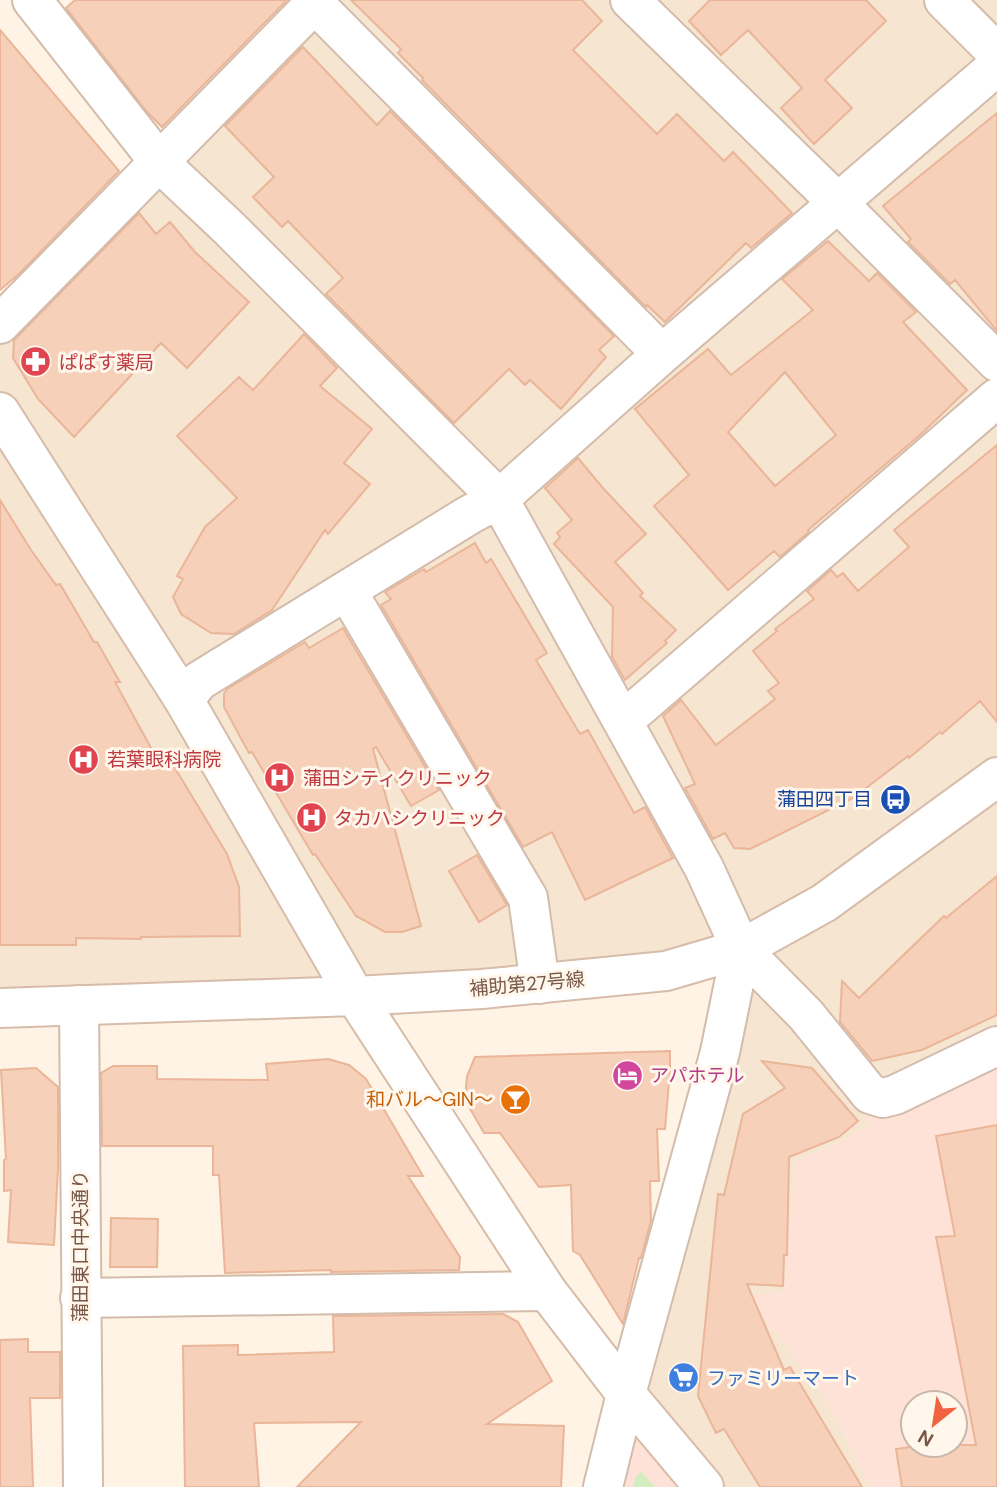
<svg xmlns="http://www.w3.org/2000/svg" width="997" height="1487" font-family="'DM Sans','Noto Sans JP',sans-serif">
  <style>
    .residential { fill: #f6e5d1 }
    .commercial { fill: #ffe2d7; fill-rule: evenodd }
    .green { fill: #d3edc1 }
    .building { fill: #f6d0b9; stroke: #eab598; stroke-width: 2; fill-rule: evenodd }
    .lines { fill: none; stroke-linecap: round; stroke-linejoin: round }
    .street-casing { stroke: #d3bcab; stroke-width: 42 }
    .secondary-casing { stroke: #d6bca9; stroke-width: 42 }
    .street { stroke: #fff; stroke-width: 38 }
    .secondary { stroke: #fff; stroke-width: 38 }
    .labels { text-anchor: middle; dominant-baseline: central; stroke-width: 6; stroke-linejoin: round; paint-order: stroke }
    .health-label { font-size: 19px; fill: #be3a42; stroke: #fff7ec; text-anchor: start }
    .transit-label { font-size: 19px; fill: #164399; stroke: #fff7ec; text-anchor: end }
    .street-label { font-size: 19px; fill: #795847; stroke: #fff7ec }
    .hotel-label { font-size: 19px; fill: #b23c85; stroke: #fff7ec; text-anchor: start }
    .food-label { font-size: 19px; fill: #c56008; stroke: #fff7ec; text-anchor: end }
    .shop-label { font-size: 19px; fill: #366cbe; stroke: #fff7ec; text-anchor: start }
  </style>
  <rect width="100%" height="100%" fill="#fef3e4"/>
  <path class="residential" d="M309,0H997V1048L867,1128L795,1163L785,1293L748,1296L825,1396L871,1487H690L633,1421L742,956L565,972L0,997V315Z"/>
  <path class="commercial" d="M997,1048V1487H871L825,1396L747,1295L785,1293L795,1163L867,1128V1104ZM913,1403H955V1445H913Z
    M633,1421L690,1487H615Z"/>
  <path class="green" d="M641,1472L655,1487H633L636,1476Z"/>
  <path class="building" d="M75,0H287L162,127L147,112L66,8Z
    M351,0H582L602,21L573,50L657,134L677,114L724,161L733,152L792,213L751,248L746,243L665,322L647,305L646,307L422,80L423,78L398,53L401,49Z
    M710,0H866L886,21L825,80L852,108L814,144L781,108L802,88L748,30L721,55L689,21Z
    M0,30L119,171L20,273L0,290Z
    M303,47L377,125L390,111L614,336L599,350L606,357L561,409L530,380L525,385L509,369L454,423L326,294L343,278L288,221L282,227L253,197L274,177L225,126Z
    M997,113V331L955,280L950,284L908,242L911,239L883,206Z
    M139,213L156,234L170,222L195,252L249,302L187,368L161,343L74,437L38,399L13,358L14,340Z
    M828,241L869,281L877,273L916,312L903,322L967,390L920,435L808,530L809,532L780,557L774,551L728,590L654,506L689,475L635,409L708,349L731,375L813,310L782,279ZM785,372L836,435L775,486L728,432Z
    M304,334L337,368L320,386L372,429L344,463L370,484L328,534L325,530L272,610L234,634L211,633L181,614L173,597L183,579L177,576L205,527L237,498L177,436L239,377L253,390Z
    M997,445V722L980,701L942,734L940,732L909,758L908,756L853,798L750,849L734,848L725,833L713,839L685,788L695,784L663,716L681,700L716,745L775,699L768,691L779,683L753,651L777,631L775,629L814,599L807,591L831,570L837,577L843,573L858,591L909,547L894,530Z
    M578,458L602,487L646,534L615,562L643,593L640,596L676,630L665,641L667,643L625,680L612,657L613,607L554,544L560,537L557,533L572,520L545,488Z
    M0,500L31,550L56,585L60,584L94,642H97L120,682H115L157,759L167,755L227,854L239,887L240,936L141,937V939L76,938V945H0Z
    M475,543L486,563L491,559L547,653L536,660L580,734L588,730L634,813L645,807L673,858L585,900L552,832L523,847L381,605L391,599L385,592L424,569L426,572Z
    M343,628L439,790L411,806L376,747L373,749L421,926L402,932H385L356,916L315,854L313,855L252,752L249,753L224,707V694L227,689L305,642L309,648Z
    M477,855L507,905L479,922L449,871Z
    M997,876V1015L922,1050L872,1061L840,1022L842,981L859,998L944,916L946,918Z
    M670,1051V1070L665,1129H657L659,1181H650L651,1221L641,1258H639L623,1324L580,1255L573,1251L571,1185L539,1187L500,1133H484L465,1100L467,1076L475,1057Z
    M328,1059L349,1065L366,1079L423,1176H408L460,1257L459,1270L331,1272V1270L225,1273L219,1175H213V1146H102L101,1073L113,1066H157V1079L268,1080L266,1064Z
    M762,1061L812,1068L858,1121L839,1137L789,1157L787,1255H784L783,1286L747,1284L784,1370L790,1367L862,1487H760L724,1429L716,1433L698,1396L718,1194L724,1195L743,1114L785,1088Z
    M36,1068L58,1087V1169L54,1245L8,1242L11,1190L4,1191V1160L6,1159L1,1070Z
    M997,1125V1487H902L896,1449L923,1445H976L936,1237L955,1236L936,1136Z
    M111,1218L158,1219L157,1267H110Z
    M503,1314L518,1322L552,1381L487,1424L564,1426L561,1487H297L361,1422L254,1423L259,1487H185L183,1346L238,1345V1355L334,1352L333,1316Z
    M28,1339V1352H60V1398H30L33,1487H0V1340Z"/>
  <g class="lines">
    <defs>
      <path id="street" d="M32,0L160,163L230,229L499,499L704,868L741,949L806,1015L870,1094L883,1098L895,1095L997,1046
        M311,0L662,354
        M630,0L837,202L997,362
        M944,0L997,53
        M0,324L318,0
        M347,591L528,898L540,984
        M184,700L199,681L469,515L499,499L662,354L997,66
        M623,721L997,398
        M79,1005L83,1487
        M80,1298L547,1291
        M603,1487L626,1394L720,1052L741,949"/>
      <path id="secondary" d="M0,412L184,700L355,996L547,1291L626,1394L704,1487
        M0,1008L355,996L482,989L666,971L741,949L824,903L997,777"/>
    </defs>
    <use href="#street" class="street-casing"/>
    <use href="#secondary" class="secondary-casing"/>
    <use href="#street" class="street"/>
    <use href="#secondary" class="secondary"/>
  </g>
  <defs>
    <symbol id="pharmacy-disc" viewBox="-11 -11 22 22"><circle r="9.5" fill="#e0444e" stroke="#fff7ec"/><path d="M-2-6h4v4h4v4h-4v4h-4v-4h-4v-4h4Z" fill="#fff"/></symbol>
    <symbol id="hospital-disc" viewBox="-11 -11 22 22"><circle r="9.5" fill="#e0444e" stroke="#fff7ec"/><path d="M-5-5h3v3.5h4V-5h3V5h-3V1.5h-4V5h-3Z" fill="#fff"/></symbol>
    <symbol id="bus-disc" viewBox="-11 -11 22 22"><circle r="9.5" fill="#1a4fb4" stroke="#fff7ec"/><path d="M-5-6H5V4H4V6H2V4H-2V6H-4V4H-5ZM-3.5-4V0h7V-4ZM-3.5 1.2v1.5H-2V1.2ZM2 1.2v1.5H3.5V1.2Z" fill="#fff"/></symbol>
    <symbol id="hotel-disc" viewBox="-11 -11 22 22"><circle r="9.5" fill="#d1479c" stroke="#fff7ec"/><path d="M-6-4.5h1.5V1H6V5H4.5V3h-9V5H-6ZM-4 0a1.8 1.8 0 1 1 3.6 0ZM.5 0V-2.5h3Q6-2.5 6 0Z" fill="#fff"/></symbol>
    <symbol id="bar-disc" viewBox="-11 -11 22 22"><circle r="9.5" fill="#e8710a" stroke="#fff7ec"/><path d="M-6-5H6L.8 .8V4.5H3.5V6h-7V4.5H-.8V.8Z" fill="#fff"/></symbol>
    <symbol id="supermarket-disc" viewBox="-11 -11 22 22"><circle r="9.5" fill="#3f7fe0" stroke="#fff7ec"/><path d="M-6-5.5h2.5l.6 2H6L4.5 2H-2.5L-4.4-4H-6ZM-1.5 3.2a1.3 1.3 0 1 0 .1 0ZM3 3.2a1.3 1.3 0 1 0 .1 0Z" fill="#fff"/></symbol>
  </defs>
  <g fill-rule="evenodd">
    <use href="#pharmacy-disc" x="18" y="344" width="35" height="35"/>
    <use href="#hospital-disc" x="66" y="742" width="35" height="35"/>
    <use href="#hospital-disc" x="262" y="760" width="35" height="35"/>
    <use href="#bus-disc" x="878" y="782" width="35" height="35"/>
    <use href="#hospital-disc" x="294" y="800" width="35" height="35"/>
    <use href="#hotel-disc" x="610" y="1058" width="35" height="35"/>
    <use href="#bar-disc" x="498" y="1082" width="35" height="35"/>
    <use href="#supermarket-disc" x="666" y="1360" width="35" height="35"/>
  </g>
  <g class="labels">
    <g class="health-label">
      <text x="59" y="362">ぱぱす薬局</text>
      <text x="107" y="759">若葉眼科病院</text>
      <text x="303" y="778">蒲田シティクリニック</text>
      <text x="334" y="818">タカハシクリニック</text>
    </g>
    <g class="transit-label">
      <text x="872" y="799">蒲田四丁目</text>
    </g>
    <g class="street-label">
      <text transform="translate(527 984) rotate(-5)">補助第27号線</text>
      <text transform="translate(80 1246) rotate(-90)">蒲田東口中央通り</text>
    </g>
    <g class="hotel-label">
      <text x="650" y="1075">アパホテル</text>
    </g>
    <g class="food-label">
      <text x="493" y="1099">和バル～GIN～</text>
    </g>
    <g class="shop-label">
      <text x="707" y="1378">ファミリーマート</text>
    </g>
  </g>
  <g transform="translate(934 1424) rotate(210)"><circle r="33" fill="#fff7ec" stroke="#c9b7aa" stroke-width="2"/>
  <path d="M0-5L12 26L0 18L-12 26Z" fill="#f1633f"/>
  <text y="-10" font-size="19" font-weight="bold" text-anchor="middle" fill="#795847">N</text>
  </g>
</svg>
